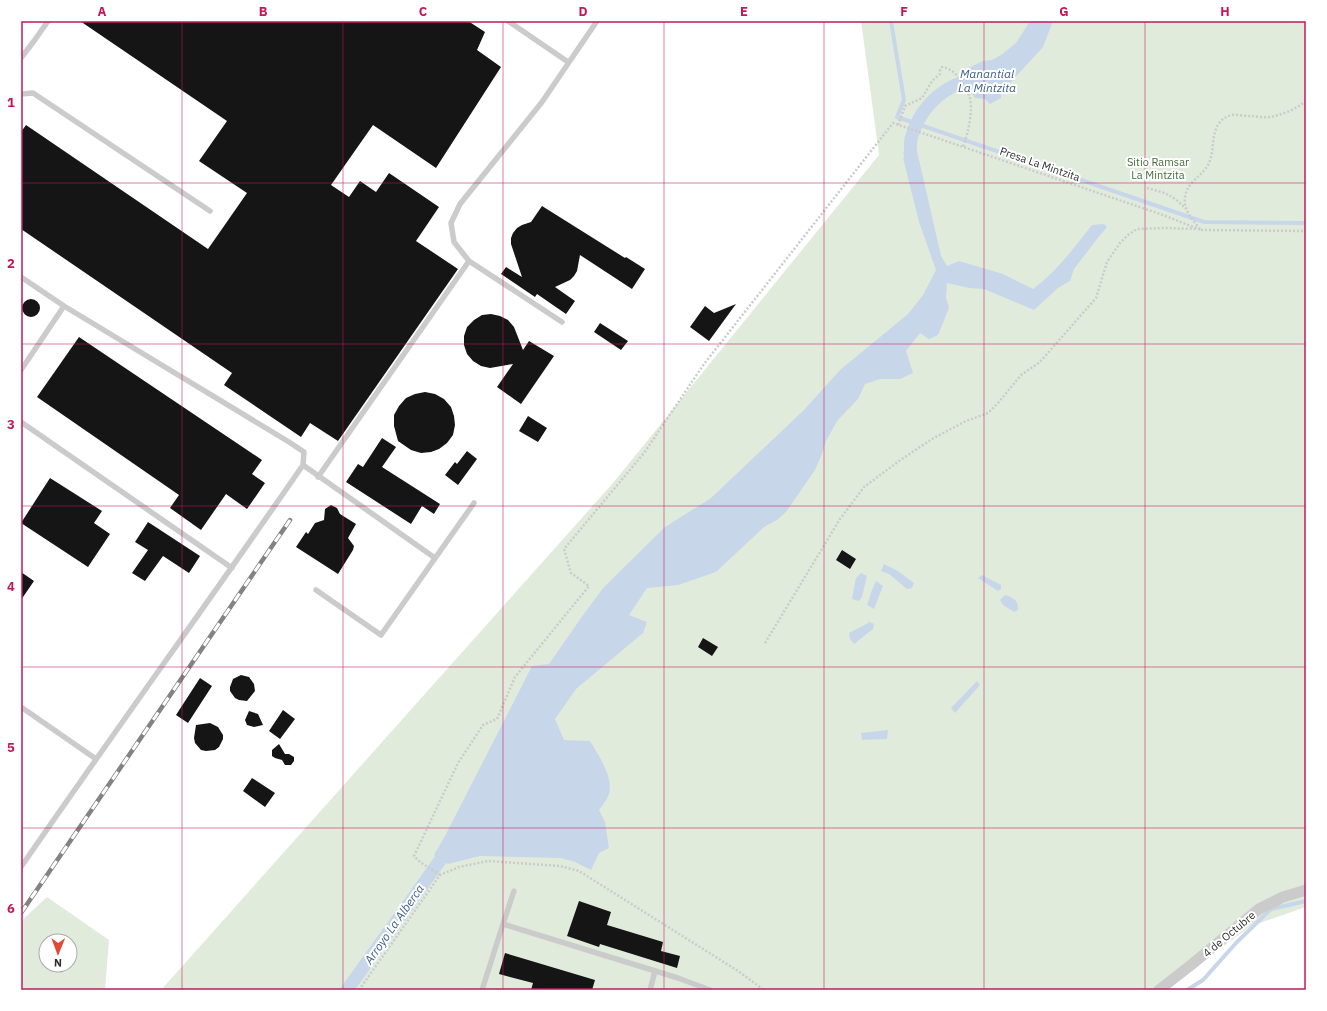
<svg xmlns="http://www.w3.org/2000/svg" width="1327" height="1011" font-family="'IBM Plex Sans',sans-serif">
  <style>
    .green { fill: #e1ebdc; fill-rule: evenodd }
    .water { fill: #c8d6ea }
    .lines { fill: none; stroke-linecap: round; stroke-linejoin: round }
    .stream { stroke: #c8d6ea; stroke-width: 4 }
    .canal { stroke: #c8d6ea; stroke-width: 13 }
    .building { fill: #151515 }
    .path { stroke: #cbcbcb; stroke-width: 2.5; stroke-dasharray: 2 2; stroke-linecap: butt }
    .lane { stroke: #cbcbcb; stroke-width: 5.5 }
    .street { stroke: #cbcbcb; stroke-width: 11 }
    .rail-casing { stroke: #838383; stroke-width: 4.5 }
    .rail { stroke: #fff; stroke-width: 3; stroke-dasharray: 9; stroke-linecap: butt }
    .grid { fill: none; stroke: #c2185b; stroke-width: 1; stroke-opacity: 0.55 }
    .labels { text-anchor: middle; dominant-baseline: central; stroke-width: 4; stroke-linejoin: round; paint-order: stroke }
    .park-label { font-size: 11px; fill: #48683c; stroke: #fff }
    .street-label { font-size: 11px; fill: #2e2e2e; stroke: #fff }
    .water-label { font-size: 12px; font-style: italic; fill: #3e5e8e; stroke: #fff }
    .neatline { fill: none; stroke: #c2185b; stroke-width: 1.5 }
    .grid-label { font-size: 13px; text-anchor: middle; font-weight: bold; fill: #c2185b }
  </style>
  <rect width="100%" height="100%" fill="#fff"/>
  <path class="green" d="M861,21H1306V907L1251,926L1164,990H161L613,483L879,155Z
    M47,897L109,940L105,990H21V921ZM46,941H70V965H46Z"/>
  <path class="water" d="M1030,21H1053L1043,47L1010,83L1007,90L1001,94V98L990,104L985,99L975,98L963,82L960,72L983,61L992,60L1001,55L1016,43Z
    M917,151L941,256L947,266L959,261L1003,274L1033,289C1056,272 1074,248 1092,225L1104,224L1107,227L1097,239L1074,269L1070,281L1058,288L1034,310L984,289L969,288L947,283L946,297L949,308L938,335L929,339L920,333L906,351L913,373L900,379H880L865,384L858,399L837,421L826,441L822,454L815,470L786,512L777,520L764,527L716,572L678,585L647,588L629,615L647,622L643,633L576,689L555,719L564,740L590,741C598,754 614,778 609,794C607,800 602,806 599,810L605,822L609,848L599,853L591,870L575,862L561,858L480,856L448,864L434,855L445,836L532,666L549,664L583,615L604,587L665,527L711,498L804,410L840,370L908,314L923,295L936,270L919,222L903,158Z
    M884,564L898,571L914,583L912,588L907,589L889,574L881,571Z
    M861,573L867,576L862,597L859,601L852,599L856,578Z
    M982,575L1001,585V589L998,591L978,578Z
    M876,581L883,586L874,609L867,605L872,590Z
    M1005,595C1013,597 1019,601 1018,610L1014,612L1003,605L1000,600Z
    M870,622L874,624L873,629L854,644L850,639L849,633Z
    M977,681L980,685L955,713L951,708Z
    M888,730L887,739L862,740L861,733Z"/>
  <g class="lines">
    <path class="stream" d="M891,21L904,100L897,117L1204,222L1306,223
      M1187,990L1203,980L1236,943L1271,909L1306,901"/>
    <path class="canal" d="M910,154C911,149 910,144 911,139C918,112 937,91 963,82
      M347,990L441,859"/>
  </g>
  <path class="building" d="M80,21H468L485,32L477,50L501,67L436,168L373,125L331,185L349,197L360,181L376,192L389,173L439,207L416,241L458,269L338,441L310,423L301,437L224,385L232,373L21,229V132L26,125L208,249L247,193L199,161L227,121Z
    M542,206L625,258L626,257L645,269L632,289L580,255L577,271L574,276L570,280L555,287L575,301L566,314L537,294L535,297L501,274L506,267L522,277L511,244V238L513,233L517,228L522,225L531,222Z
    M22 308a9 9 0 1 1 18 0a9 9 0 1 1-18 0Z
    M736,304L709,341L690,327L705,306L714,313Z
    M491,314L500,316L508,320L514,327L523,350L529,341L554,356L521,404L497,387L513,364L490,368L481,366L473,361L467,354L464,345V336L467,327L474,320L482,315Z
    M600,323L628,341L621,350L594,332Z
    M79,337L262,460L252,474L265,483L247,509L226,494L201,530L170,508L179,495L37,397Z
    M425,392L435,394L444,399L451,407L454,416L455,425L453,435L447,443L439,449L431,452L421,453L411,450L398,441L394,426V415L399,406L406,398L415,394Z
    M528,416L547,428L538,442L519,431Z
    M382,438L396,447L382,467L440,504L434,514L422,506L411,524L346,482L358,464L363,467Z
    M467,451L477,459L458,485L445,475L455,462L457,464Z
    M50,478L102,511L94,523L110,534L88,567L21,523Z
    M331,505L337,508L340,514L356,524L348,538L354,546L353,550L338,574L296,547L306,532L308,534L315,523L324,520L325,509Z
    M148,522L200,556L189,573L163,556L145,581L132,573L148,550L135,542Z
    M842,550L856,559L850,569L836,560Z
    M21,572L34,581L21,600Z
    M703,638L718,647L712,656L698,647Z
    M241,675L249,677L254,684L255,691L247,701L239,700L235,698L230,691V687L233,679Z
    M200,678L212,686L188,723L176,715Z
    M283,710L295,719L280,739L269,731Z
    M249,711L258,714L263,725L254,727L247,725L245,720Z
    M210,723L218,727L223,735V739L219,747L215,750L206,751L201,750L195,743L194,738L196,725Z
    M279,744L285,754H289L294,757V761L291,765H285L282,760L275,758L272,756V750Z
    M252,778L275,793L265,807L243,791Z
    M579,901L611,912L607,925L663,942L661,951L680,956L677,968L600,944L599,947L567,936Z
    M505,953L595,980L592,990H531L533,983L499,974Z"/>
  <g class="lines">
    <path class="path" d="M898,125L905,106L922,98L932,81L940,74V70L942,67C950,68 955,73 960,79C963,84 967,89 969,95C974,109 968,133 963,147
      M1147,188C1165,193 1172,194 1186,209
      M1200,229C1192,219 1183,210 1185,197C1187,182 1201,177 1208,165C1217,149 1207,123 1231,115C1235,114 1244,116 1249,116C1255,116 1264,118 1270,117C1282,115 1296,109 1306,101
      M1201,230L1306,231
      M765,643L840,519L864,487L899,461L932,439L966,421L988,413L998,403L1021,375L1040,362L1096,298L1107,262L1120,243L1128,235L1137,229L1166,228L1196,229
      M440,875L420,862L414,856L458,763L483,725L497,719L515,677L589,586L571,573L564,549L644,453L704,364L893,123L1163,215L1201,230
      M359,990L440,875L459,867L488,861L560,866L579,871L738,971L764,990"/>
    <path class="lane" d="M508,21L568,62
      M21,58L34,41L48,21
      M21,94L33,93L210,211
      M21,277L64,306L21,370
      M562,322L469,261L454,242L451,223L460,204L542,102L597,21
      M21,422L232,568
      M303,465L435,558
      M318,477L469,261
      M316,590L381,635L474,503
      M21,707L96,759
      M21,867C114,732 210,600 303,465L304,452L289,442L64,306
      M514,891L503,924L678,978L710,990
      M482,990L503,924
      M650,990L655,971"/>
    <path class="street" d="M1159,990L1191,965L1259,909L1283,897L1306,890"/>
    <defs>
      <path id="rail" d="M21,913L290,520"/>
    </defs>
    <use href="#rail" class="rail-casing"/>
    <use href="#rail" class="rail"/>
  </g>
  <path class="grid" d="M182,21V990M343,21V990M503,21V990M664,21V990M824,21V990M984,21V990M1145,21V990M21,183H1306M21,344H1306M21,506H1306M21,667H1306M21,828H1306"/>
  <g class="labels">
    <g class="park-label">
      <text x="1158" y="162">Sitio Ramsar<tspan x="1158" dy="13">La Mintzita</tspan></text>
    </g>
    <g class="street-label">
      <text transform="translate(1040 164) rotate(19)">Presa La Mintzita</text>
      <text transform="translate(1229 934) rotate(-40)">4 de Octubre</text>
    </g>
    <g class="water-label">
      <text x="987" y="73">Manantial<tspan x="987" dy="14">La Mintzita</tspan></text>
      <text transform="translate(394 924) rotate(-55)">Arroyo La Alberca</text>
    </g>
  </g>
  <rect width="1327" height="1011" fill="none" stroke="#ffffff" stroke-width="44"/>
  <g transform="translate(58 953) rotate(181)"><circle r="19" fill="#ffffff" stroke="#ababab"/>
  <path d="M0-3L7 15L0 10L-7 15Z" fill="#e14a34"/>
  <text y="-6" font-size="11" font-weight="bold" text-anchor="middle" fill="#2e2e2e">N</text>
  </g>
  <rect x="22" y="22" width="1283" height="967" class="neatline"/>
  <g class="grid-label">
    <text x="102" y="16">A</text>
    <text x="263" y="16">B</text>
    <text x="423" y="16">C</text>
    <text x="583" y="16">D</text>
    <text x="744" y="16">E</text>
    <text x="904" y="16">F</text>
    <text x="1064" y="16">G</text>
    <text x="1225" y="16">H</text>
    <text x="11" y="107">1</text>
    <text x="11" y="268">2</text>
    <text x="11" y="429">3</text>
    <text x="11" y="591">4</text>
    <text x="11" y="752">5</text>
    <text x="11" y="913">6</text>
  </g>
</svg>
